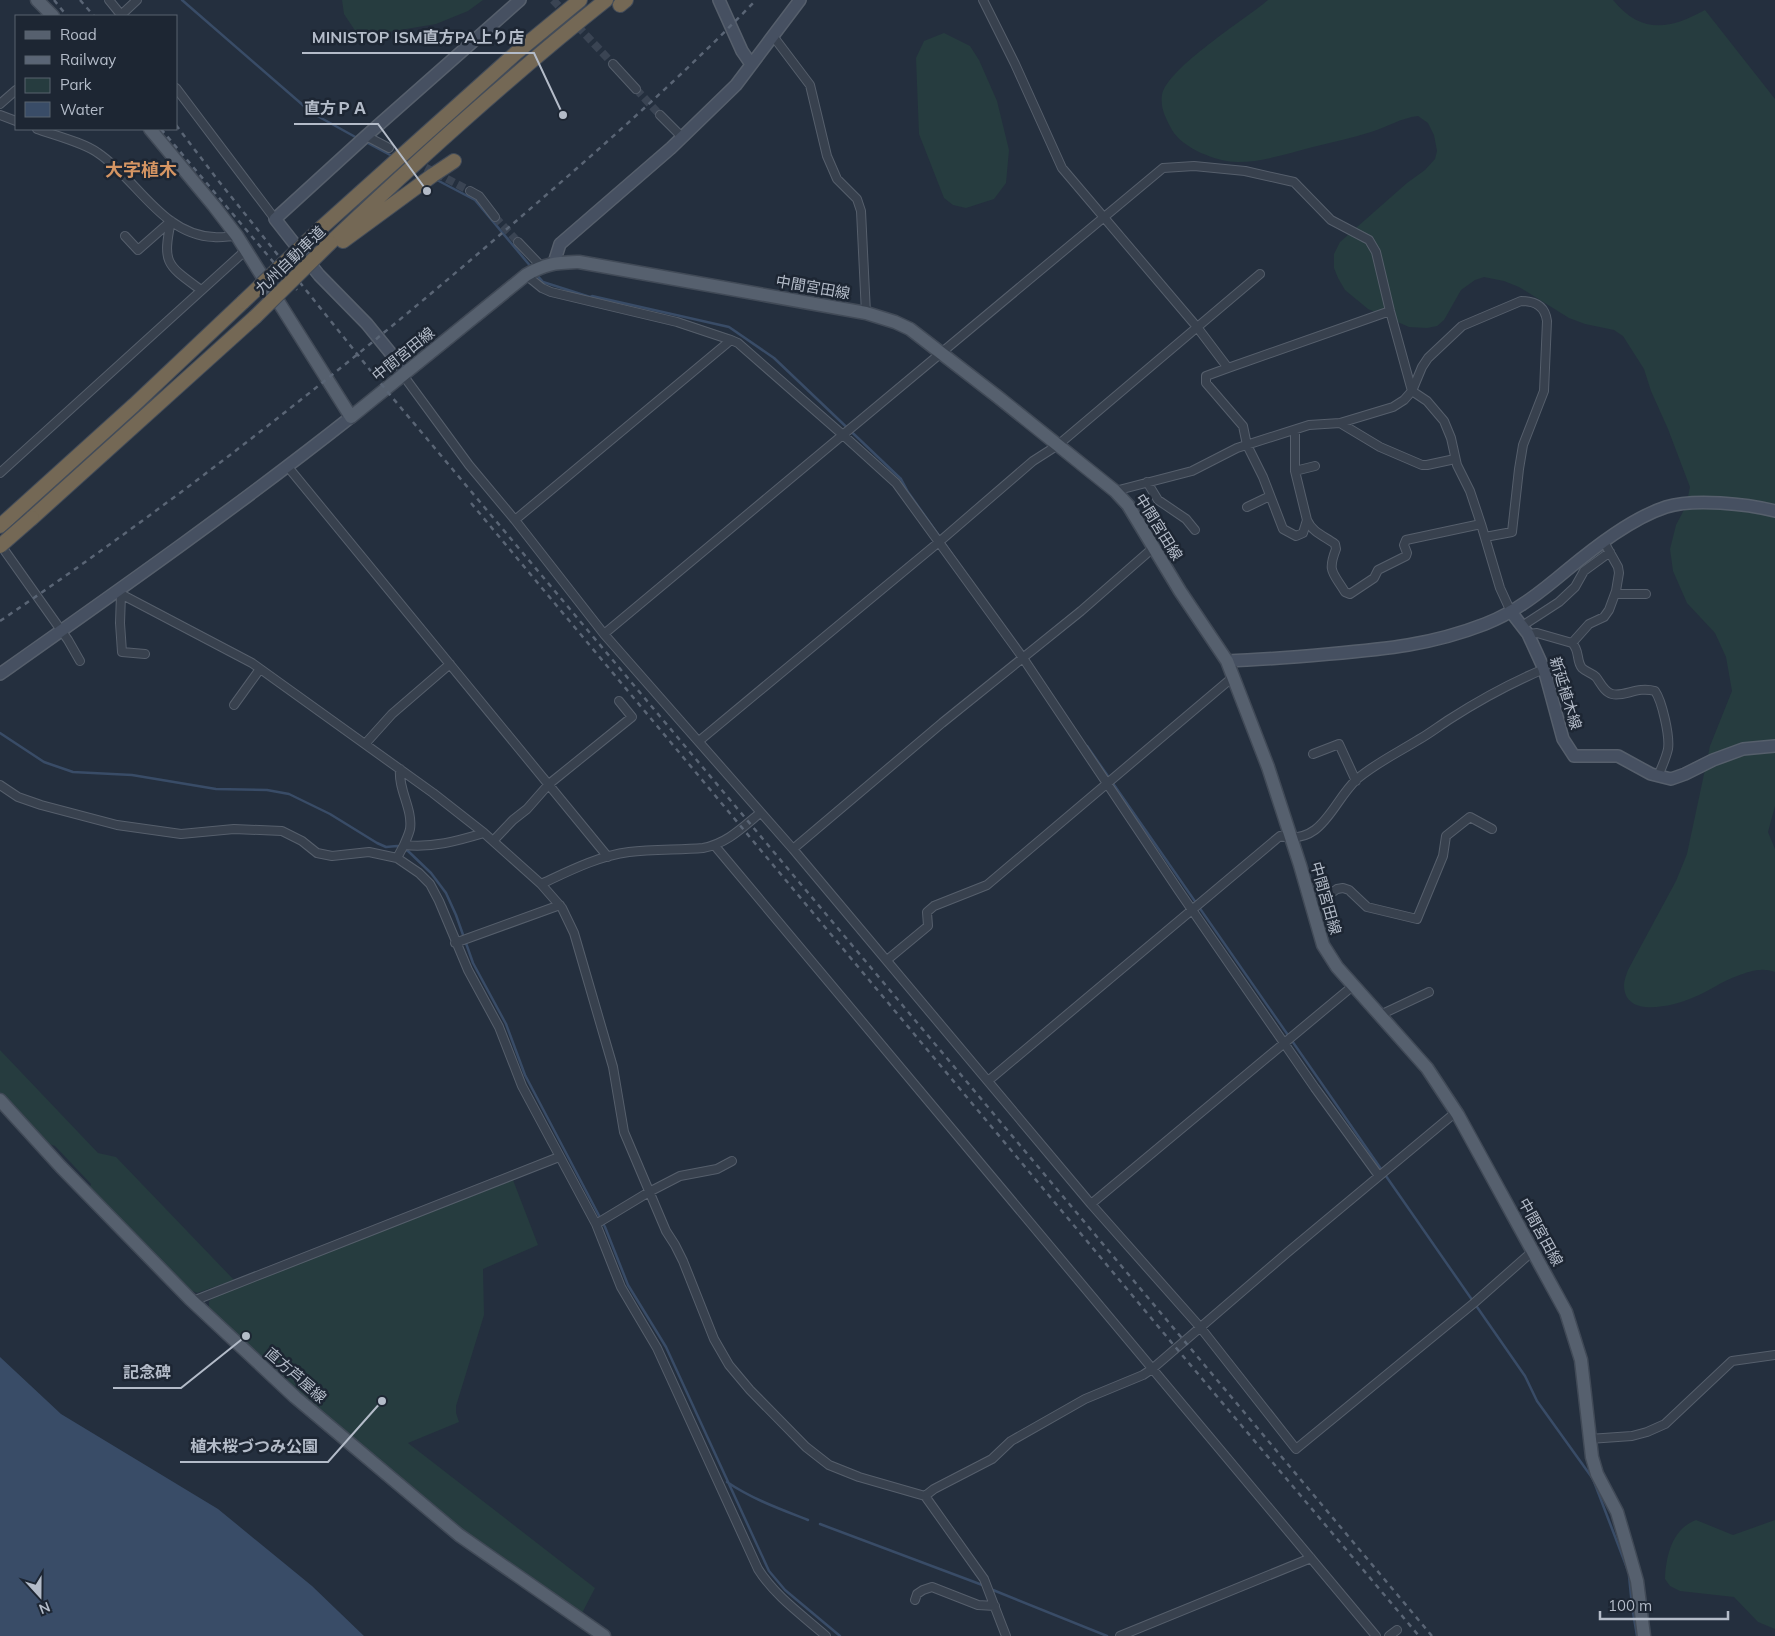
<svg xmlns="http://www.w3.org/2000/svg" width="1775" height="1636" font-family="Mulish,'Noto Sans JP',sans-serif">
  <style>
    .green { fill: #263c3f }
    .water { fill: #394c67 }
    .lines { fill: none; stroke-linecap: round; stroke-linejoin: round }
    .stream { stroke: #394c67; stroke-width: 2.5 }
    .street-tunnel { stroke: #3a4453; stroke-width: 8; stroke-dasharray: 8 4; stroke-linecap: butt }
    .street-casing { stroke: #565f6c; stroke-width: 10 }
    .secondary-casing { stroke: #565f6c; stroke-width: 14 }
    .primary-casing { stroke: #414a57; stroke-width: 15 }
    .highway-casing { stroke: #434c59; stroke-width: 16 }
    .street { stroke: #38414e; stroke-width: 8 }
    .secondary { stroke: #465061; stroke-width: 11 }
    .primary { stroke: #56606e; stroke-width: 12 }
    .highway { stroke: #746855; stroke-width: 14 }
    .rail { stroke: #5a6575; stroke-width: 2.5; stroke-dasharray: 5 5; stroke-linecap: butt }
    .highway-bridge-casing { stroke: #434c59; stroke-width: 16; stroke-linecap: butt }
    .highway-bridge { stroke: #746855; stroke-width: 14 }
    .labels { text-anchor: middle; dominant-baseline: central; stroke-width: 5; stroke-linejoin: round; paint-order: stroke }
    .street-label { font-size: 15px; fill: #b4bcc9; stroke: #1d2633 }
    .quarter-label { font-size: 18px; font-weight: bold; fill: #d59563; stroke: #1d2633 }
    .leader { fill: none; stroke: #b4bcc9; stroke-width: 2 }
    .callout-dot { fill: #b4bcc9; stroke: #1d2633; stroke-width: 2 }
    .callout-label { font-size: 16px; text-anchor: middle; font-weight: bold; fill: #b4bcc9; stroke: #1d2633; stroke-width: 5; stroke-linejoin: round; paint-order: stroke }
  </style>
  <rect width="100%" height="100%" fill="#242f3e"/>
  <path class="green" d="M342,0H483L468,11L436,24L364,36L358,35L344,14Z
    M1268,0H1613C1641,34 1669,30 1705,10L1775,99V806L1768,832L1775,849V972C1762,967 1750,971 1737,976C1722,981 1708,992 1692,998C1673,1006 1624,1019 1624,985C1624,981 1626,975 1628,970L1676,881L1687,854L1710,746L1732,691L1726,657L1715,633L1687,603L1673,571L1670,549L1676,525L1686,506L1690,487L1668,429L1651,391L1644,369L1623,336L1614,330L1585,324L1569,318L1519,287L1504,281L1484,277L1475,280L1461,290L1444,320L1437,326L1427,328L1409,327L1368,309L1345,290L1338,278L1334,268V254L1340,242L1407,183L1425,170L1435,159L1437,151L1434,135L1428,123L1418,116C1401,118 1387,127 1371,132C1352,138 1332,142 1313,147C1289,153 1263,162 1238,162C1218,162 1183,149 1172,130C1166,119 1160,108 1162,95C1167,68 1246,19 1268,0Z
    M944,33L970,46L979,60L997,101L1009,150L1006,183L994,199L966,208L953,205L944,198L919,134L916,58L924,41Z
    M0,1050L98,1153L116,1157L234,1280L197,1293L186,1288L89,1189L91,1184L55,1146L46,1143L0,1092Z
    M513,1180L538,1245L483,1269L484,1315L456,1406V1413L459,1422L408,1443L595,1588L581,1615L466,1534L301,1396L211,1313L209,1307V1301L216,1296Z
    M1696,1520L1733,1535L1775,1520V1629L1758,1622L1734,1597L1680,1591L1670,1586L1665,1579C1666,1556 1672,1529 1696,1520Z"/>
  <path class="water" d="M0,1357L61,1414L218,1509L312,1586L364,1636H0Z"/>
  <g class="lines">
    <path class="stream" d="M182,0L312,113L359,139
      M364,141L392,156
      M435,179L475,200L532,268
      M537,275L543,282L590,297L592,296L729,327L774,358L901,479L908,492L966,574
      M0,733L44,762L73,772L132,775L216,789L267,790L289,794L330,814L377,843L386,847L397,846L408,851L431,873L446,893L456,915L473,963L506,1024L525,1075L605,1227L628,1285L666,1347L769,1571L785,1590L840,1636
      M1087,746L1525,1376L1537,1401L1593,1479L1627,1568
      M727,1482C752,1499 780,1509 808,1520
      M820,1524L985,1586
      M1629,1576L1632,1606L1637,1636
      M993,1590L1107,1636"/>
    <path class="street-tunnel" d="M553,0L613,64
      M636,89L660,115
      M415,162L470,191
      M495,217L518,242"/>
    <defs>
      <path id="street" d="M109,0L122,16
        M983,0L1015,64L1062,168L1197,327L1228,368L1390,311
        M121,15L137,0
        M773,36L810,85L827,156L837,179L857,199L861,211L866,313
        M613,64L636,89
        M176,88L275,219
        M0,104L16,90
        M0,115L16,121
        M660,115L682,137
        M37,129C54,135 85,143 98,153C137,179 162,235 214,237C221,238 230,236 237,236
        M366,136L389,148
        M470,191L479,196L495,217
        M171,221C162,264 167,265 201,290
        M125,236L138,250L171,221
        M518,242L541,266
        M526,275L542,288L551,292L677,322L731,340L738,343L843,435L896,483L1023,658L1179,891L1315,1088L1379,1176
        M1228,368L1206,376V383L1243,426L1247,445L1263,477L1283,529L1296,536L1303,533L1307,520
        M403,375L469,465L515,520L604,634L793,849L1091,1204L1200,1327L1296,1449L1474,1303L1533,1251
        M1340,423L1380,447L1422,465H1427L1455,459
        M1295,430V471L1307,520C1312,532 1324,536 1335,544L1336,549C1327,572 1333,572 1345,592L1350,594L1374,578L1378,570L1406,556L1407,553L1404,545L1406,540L1481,524
        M288,467L608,857
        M1295,471L1315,466
        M0,473L246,250
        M1147,482L1158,500L1186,519L1195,530
        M1115,491L1192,471L1237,448L1309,425L1340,423L1393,407L1404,400L1412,391L1422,367L1428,358L1462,326L1521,301C1535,301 1545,306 1547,321L1544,391L1523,445L1519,469L1512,532L1485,537
        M1247,507L1270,496
        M515,520L731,340
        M0,544L68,640L80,661
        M117,592L252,663L433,793L484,833L541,884L562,908L574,933L613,1067L624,1132L666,1231L675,1245L683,1261L714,1339L729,1365L750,1390L806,1447L829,1465L859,1477L925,1496L984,1579L1006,1636
        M121,594L120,623L122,652L145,654
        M1615,594H1646
        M1522,626L1559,602L1575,587L1584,571L1610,552
        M604,634L1163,168L1194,166L1245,171L1294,182L1331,220L1369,240L1376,252L1390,311L1412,391L1427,401L1444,421L1451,438L1457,465L1470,491L1481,524L1500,588L1511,612
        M1528,634L1537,633L1572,643C1580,650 1576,661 1582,668C1586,672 1592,673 1596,677C1600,682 1604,692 1612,694C1625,697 1637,686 1655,691C1662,701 1670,736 1668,749C1666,758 1662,767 1658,776
        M1572,643L1589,624L1604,617L1609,610L1616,591L1619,573L1618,567L1604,542
        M234,705L260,669
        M699,741L939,542L1033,461L1058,445L1260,274
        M365,744L392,714L450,664
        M1313,754L1339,744L1356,781
        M400,769C398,790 413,809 410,829C409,834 406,840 404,845
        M0,785L18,797L41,805L117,825L181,834L234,829L282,831L302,841L317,853L332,856L369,852L397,858L404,845C433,848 457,841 484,833
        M493,841L513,820L527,809L549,784L632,717L619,701
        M715,846L1376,1636
        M793,849L942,723L1081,611L1153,548
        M397,858L419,873L430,884L439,901L468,970L499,1027L522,1086L596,1224L621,1287L657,1348L758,1569C775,1596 802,1615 826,1636
        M541,884C569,871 598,856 629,852C653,849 679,850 703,848C726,844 742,828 760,813
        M1312,907L1337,889L1343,888L1349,890L1367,907L1417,919L1443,856L1446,836L1470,817L1492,829
        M455,943L560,905
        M887,960L928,926L927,912L934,906L987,885L1233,677
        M1380,1015L1429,992
        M988,1081L1280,836C1323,846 1332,802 1357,779C1376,763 1397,753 1418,740C1429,734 1439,726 1450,719C1478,701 1513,682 1544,669
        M1091,1204L1354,985
        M596,1224L649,1192L680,1176L717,1169L732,1161
        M193,1301L559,1157
        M1589,1439L1632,1436L1647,1432L1665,1424L1732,1361L1775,1355
        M925,1496L934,1489L992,1459L1011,1441L1085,1399L1143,1375L1152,1369L1288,1252L1456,1112
        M915,1600L917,1594L923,1590L932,1587L978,1605L995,1606
        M1120,1636L1311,1558
        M1389,1636L1397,1630"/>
      <path id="secondary" d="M719,0L742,51L751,64
        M554,263L560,244L671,148L736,85L800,0
        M406,372L367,324L319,275L275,219L366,136L520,0
        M1511,612L1528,634L1544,669L1563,739L1574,756H1618L1651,774L1671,779L1685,774L1713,760L1743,749L1775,746
        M1227,661C1261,660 1295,657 1329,654C1386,649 1431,645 1485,624C1516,612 1542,591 1567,570C1595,547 1632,518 1666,507C1694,498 1747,504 1775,511
        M0,674C119,590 237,507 351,417"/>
      <path id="primary" d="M37,0L53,16
        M150,129L214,206L237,236L351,417L526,275C546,263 556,263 579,262L866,313L895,322L910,329L998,397L1115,491L1128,505L1180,591L1227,661L1268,767L1300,865L1323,945L1337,967L1427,1068L1458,1115L1566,1312L1581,1360L1592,1457L1597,1474L1617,1512L1627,1546L1637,1581L1644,1636
        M0,1100L61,1167L190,1299L295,1397L459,1535L604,1636"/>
      <path id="highway" d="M620,5L626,0
        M321,228L517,52L580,0
        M343,241L433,175L454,161
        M330,243C419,159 510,76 606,0
        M32,518L255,317
        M0,526L134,405L243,302"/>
    </defs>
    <use href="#street" class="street-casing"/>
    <use href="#secondary" class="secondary-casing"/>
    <use href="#primary" class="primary-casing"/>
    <use href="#highway" class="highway-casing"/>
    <use href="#street" class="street"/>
    <use href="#secondary" class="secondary"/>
    <use href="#primary" class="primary"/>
    <use href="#highway" class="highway"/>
    <path class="rail" d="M54,0L67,16
      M80,0L94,16
      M176,125L217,179L386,390L1432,1636
      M161,129L297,290
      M471,503L1177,1349L1419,1636
      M0,621C170,506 332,379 487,246C579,167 672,87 756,0"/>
    <defs>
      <path id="highway-bridge" d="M243,302L321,228
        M255,317L330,243
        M0,546L32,518"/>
    </defs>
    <use href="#highway-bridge" class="highway-bridge-casing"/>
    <use href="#highway-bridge" class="highway-bridge"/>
  </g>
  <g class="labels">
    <g class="street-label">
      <text transform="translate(290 260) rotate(-44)">九州自動車道</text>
      <text transform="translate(813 287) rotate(10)">中間宮田線</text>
      <text transform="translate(403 354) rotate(-39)">中間宮田線</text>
      <text transform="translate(1159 527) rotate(58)">中間宮田線</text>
      <text transform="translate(1566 693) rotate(73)">新延植木線</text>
      <text transform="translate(1326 898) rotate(74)">中間宮田線</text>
      <text transform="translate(1541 1232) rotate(61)">中間宮田線</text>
      <text transform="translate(296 1375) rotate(41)">直方芦屋線</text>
    </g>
    <g class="quarter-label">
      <text x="141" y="169">大字植木</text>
    </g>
  </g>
  <path class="leader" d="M563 115L534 53H302M427 191L378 124H294M246 1336L181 1388H113M382 1401L328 1462H180"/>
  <g class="callout-dot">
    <circle cx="563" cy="115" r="5"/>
    <circle cx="427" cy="191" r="5"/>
    <circle cx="246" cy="1336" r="5"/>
    <circle cx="382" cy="1401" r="5"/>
  </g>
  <g class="callout-label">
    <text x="418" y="43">MINISTOP ISM直方PA上り店</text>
    <text x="336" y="114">直方ＰＡ</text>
    <text x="147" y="1378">記念碑</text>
    <text x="254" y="1452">植木桜づつみ公園</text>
  </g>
  <rect x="15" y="15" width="162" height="115" fill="#1d2633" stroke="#59626f"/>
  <rect x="25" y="31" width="25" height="8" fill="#56606e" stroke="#59626f"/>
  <text x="60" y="40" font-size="15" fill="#b4bcc9">Road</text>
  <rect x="25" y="56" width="25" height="8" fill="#5a6575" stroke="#59626f"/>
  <text x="60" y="65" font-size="15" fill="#b4bcc9">Railway</text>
  <rect x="25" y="78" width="25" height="15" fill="#263c3f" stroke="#59626f"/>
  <text x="60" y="90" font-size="15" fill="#b4bcc9">Park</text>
  <rect x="25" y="102" width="25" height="15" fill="#394c67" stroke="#59626f"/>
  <text x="60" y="115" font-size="15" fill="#b4bcc9">Water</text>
  <g transform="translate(40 1596) rotate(159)" stroke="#1d2633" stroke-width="4" paint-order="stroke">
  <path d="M0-4L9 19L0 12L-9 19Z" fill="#b4bcc9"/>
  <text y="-8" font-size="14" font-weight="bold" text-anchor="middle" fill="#b4bcc9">N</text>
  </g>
  <path d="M1600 1611v8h128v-8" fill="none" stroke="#b4bcc9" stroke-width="2.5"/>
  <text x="1608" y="1611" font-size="15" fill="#b4bcc9" stroke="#1d2633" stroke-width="4" paint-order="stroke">100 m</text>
</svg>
